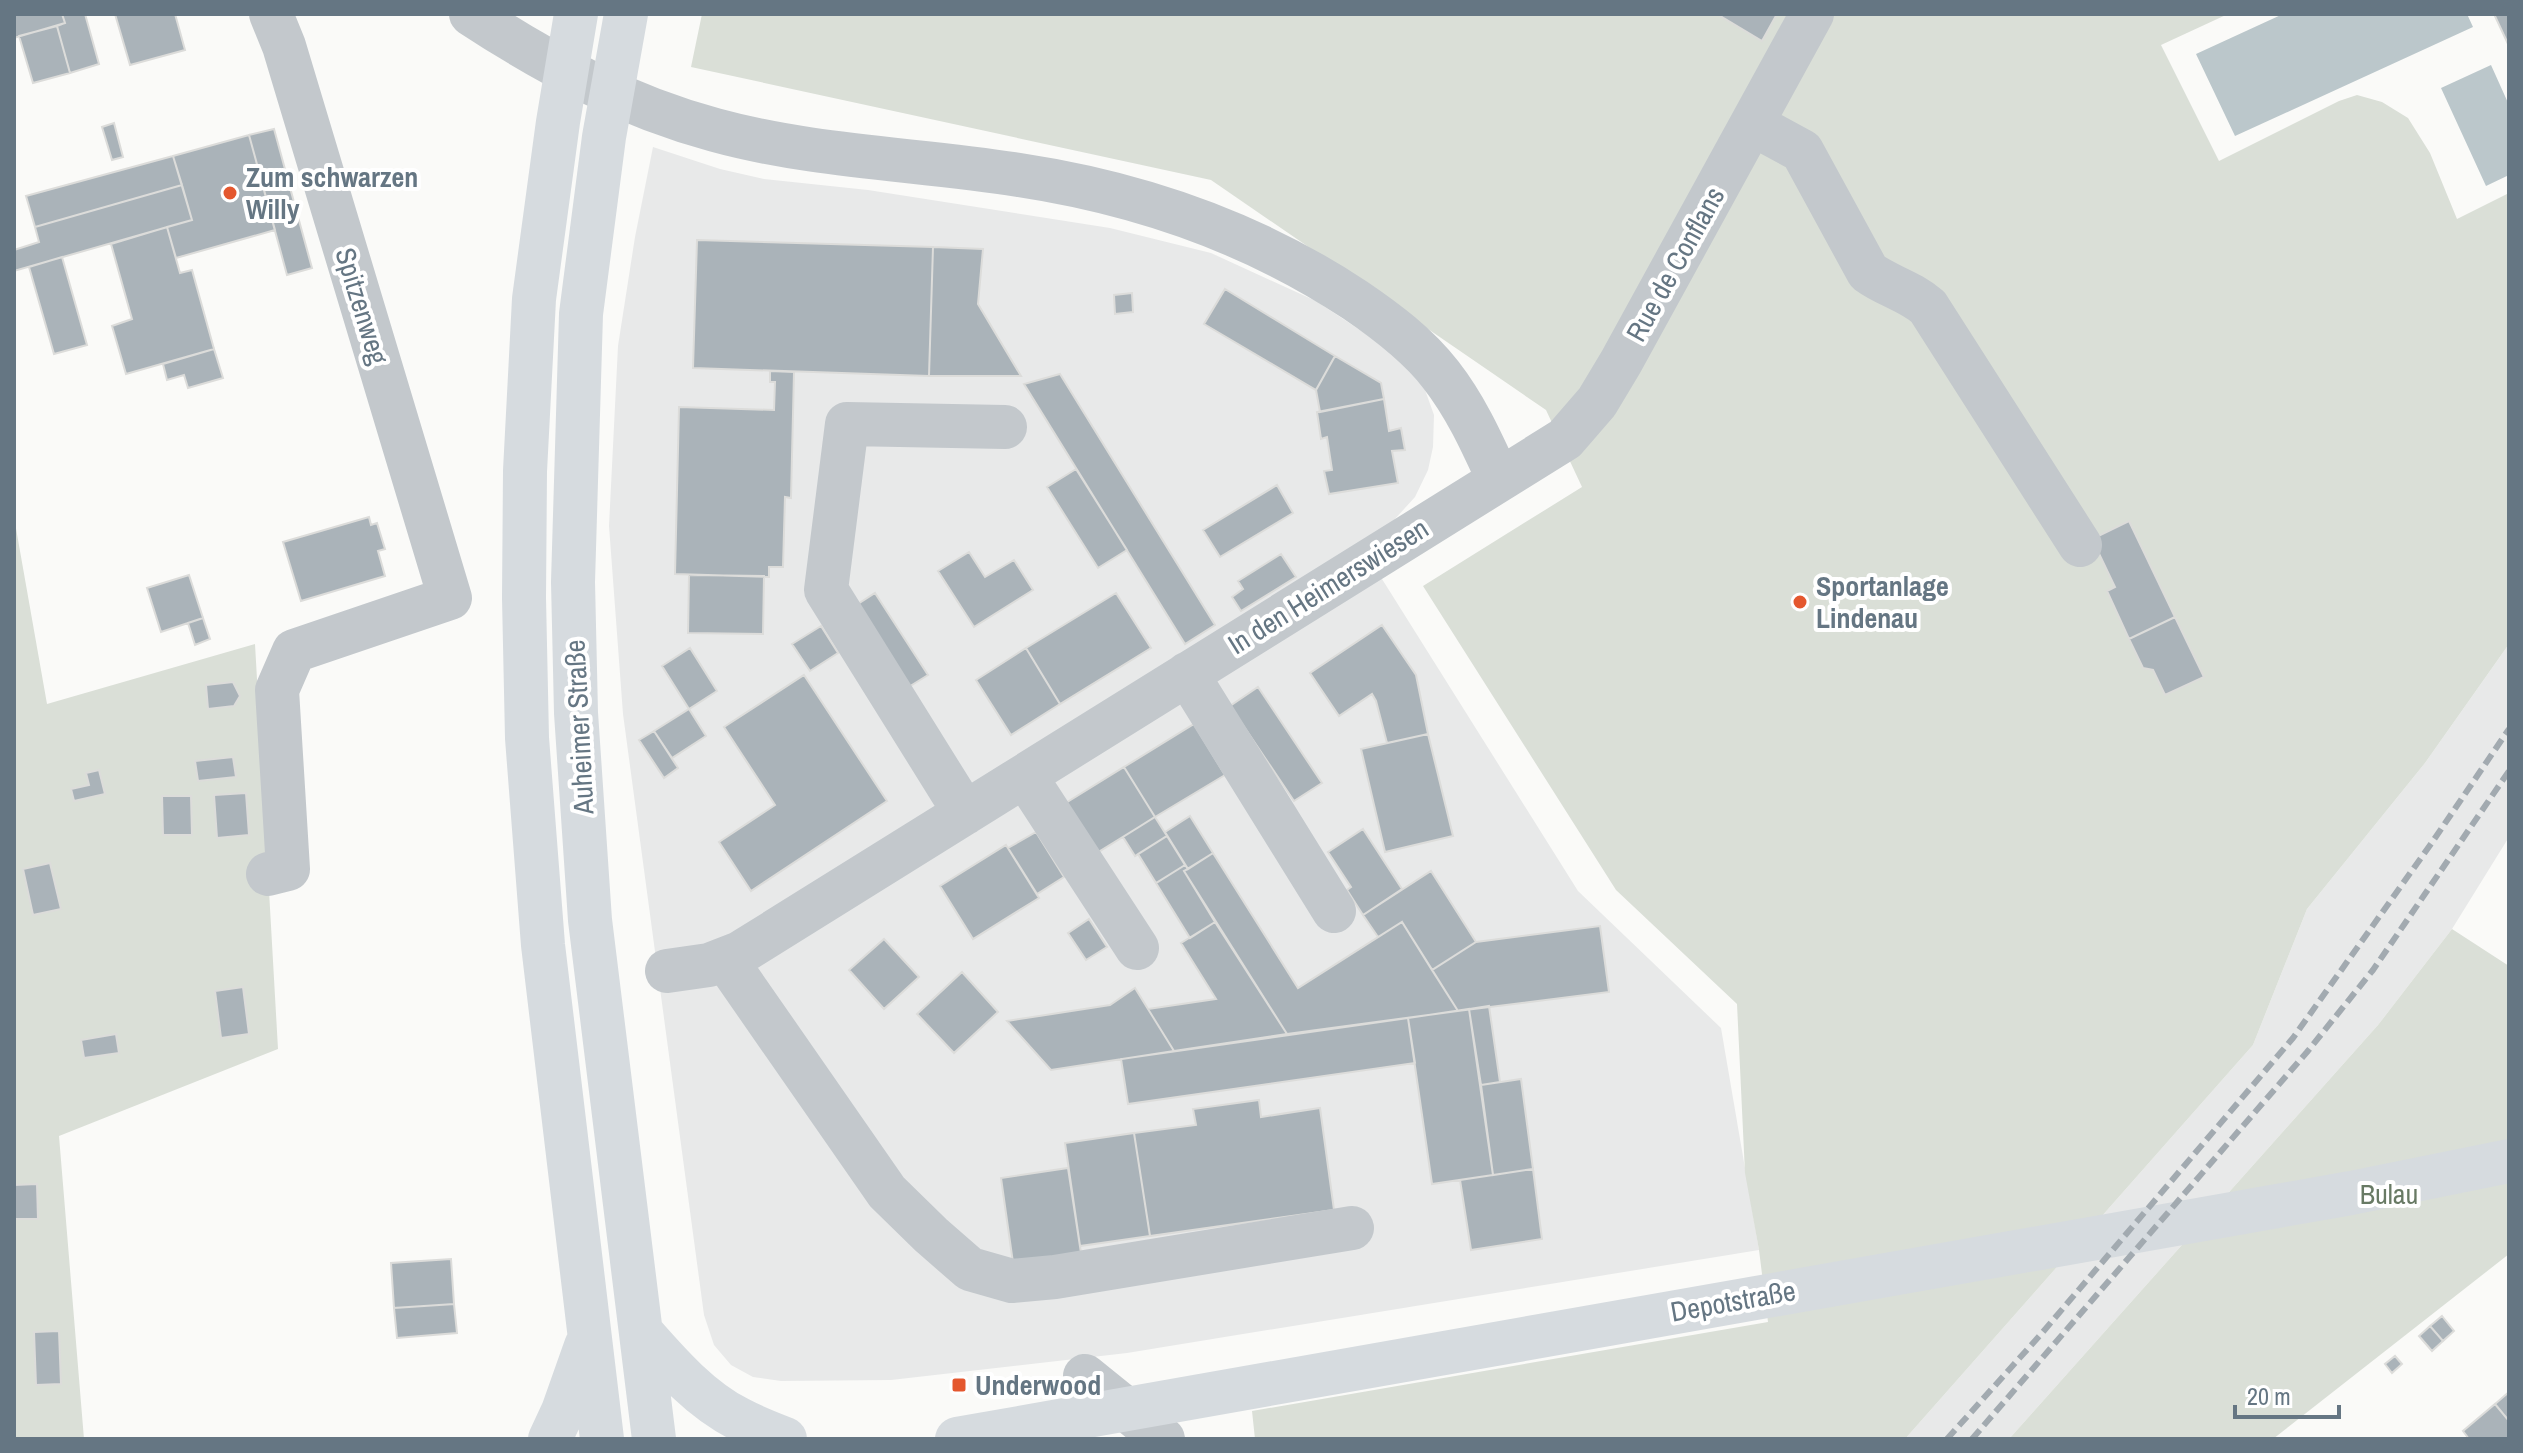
<svg xmlns="http://www.w3.org/2000/svg" width="2523" height="1453" font-family="'Archivo Narrow',sans-serif">
  <style>
    .built { fill: #e8e9e9 }
    .green { fill: #dadfd7 }
    .water { fill: #bbc7cb }
    .building { fill: #aab3b9; stroke: #dcdcda; stroke-width: 2 }
    .lines { fill: none; stroke-linecap: round; stroke-linejoin: round }
    .minor { stroke: #c3c8cc; stroke-width: 44 }
    .major { stroke: #d6dbdf; stroke-width: 44 }
    .rail { stroke: #a2aab0; stroke-width: 6; stroke-dasharray: 12 6; stroke-linecap: butt }
    .poi-dot { fill: #e4572e; stroke: #fff; stroke-width: 3 }
    .labels { text-anchor: middle; dominant-baseline: central; stroke-width: 8; stroke-linejoin: round; paint-order: stroke }
    .poi-label { font-size: 28px; font-weight: bold; fill: #657683; stroke: #fff; text-anchor: start }
    .street-label { font-size: 28px; fill: #657683; stroke: #fff }
    .park-label { font-size: 28px; fill: #687a64; stroke: #fff }
  </style>
  <rect width="100%" height="100%" fill="#fafaf8"/>
  <path class="built" d="M653,147L720,169L764,179L868,190L1110,228L1211,253L1316,301L1384,346L1411,369L1424,387L1434,415L1433,447L1428,470L1415,497L1394,520L1360,544L1578,891L1721,1028L1759,1250L1127,1353L891,1380L781,1381L753,1377L731,1365L714,1345L704,1315L623,714L609,526L618,346L635,237Z
    M2509,644V837L2452,929L2378,1025L2009,1439H1905L2253,1045L2307,909L2425,763Z"/>
  <path class="green" d="M702,14H2228L2161,45L2219,161L2339,101L2357,95L2382,102L2408,118L2430,153L2457,219L2509,193V644L2425,763L2307,909L2253,1045L1905,1439H1255L1252,1411L1768,1322L1759,1250L1745,1173L1737,1004L1616,890L1423,586L1582,487L1546,410L1211,180L691,67Z
    M14,517L47,704L255,644L278,1049L59,1136L84,1439H14Z
    M2452,929L2509,966V1254L2273,1439H2009L2378,1025Z"/>
  <path class="water" d="M2283,14H2467L2473,27L2235,136L2196,54Z
    M2491,65L2509,105V175L2486,186L2441,88Z"/>
  <path class="building" d="M14,14H62L65,23L14,38Z
    M62,14H85L99,64L70,73L57,26L65,23Z
    M115,14H175L185,50L130,65Z
    M1717,14H1777L1762,41Z
    M2494,14H2509V46Z
    M57,26L70,73L33,83L19,36Z
    M114,123L123,157L112,160L102,127Z
    M274,129L312,268L287,275L249,135Z
    M249,135L275,230L176,258L167,227L192,220L173,156Z
    M173,156L182,185L35,227L26,196Z
    M182,185L192,220L14,271V250L39,242L35,227Z
    M167,227L180,273L192,270L214,349L126,374L112,326L132,319L111,244Z
    M697,240L933,247L929,376L693,368Z
    M933,247L983,249L978,304L1021,376H929Z
    M62,257L87,345L54,354L29,267Z
    M1225,289L1335,356L1316,390L1204,324Z
    M1132,293L1133,312L1115,314L1114,295Z
    M214,349L223,378L188,388L184,375L167,380L163,364Z
    M1335,356L1381,383L1384,399L1320,412L1316,390Z
    M770,371L794,372L791,498L785,497L783,567H769V577L675,574L679,407L774,410L775,382H770Z
    M1060,374L1215,625L1185,644L1024,384Z
    M1384,399L1389,431L1401,428L1405,450L1392,451L1398,483L1329,494L1324,471L1332,470L1327,437L1321,439L1317,412Z
    M1076,469L1127,550L1098,568L1047,487Z
    M1277,485L1293,513L1220,557L1203,530Z
    M369,517L371,525L377,523L385,549L378,551L385,576L301,601L283,542Z
    M2129,521L2175,617L2129,639L2107,591L2115,587L2092,539Z
    M969,552L985,577L1014,560L1033,590L974,627L938,571Z
    M1281,554L1296,577L1241,611L1232,597L1243,589L1238,581Z
    M189,575L203,618L161,632L147,588Z
    M689,575L764,576L763,634L688,633Z
    M875,593L928,675L899,693L847,611Z
    M1116,593L1151,648L1060,704L1026,648Z
    M2175,617L2204,677L2165,695L2153,670L2143,668L2129,639Z
    M203,618L210,639L195,645L188,623Z
    M1382,625L1416,675L1428,734L1387,743L1376,701L1372,694L1339,716L1310,673Z
    M821,626L838,653L810,671L792,644Z
    M690,648L717,691L689,709L662,666Z
    M1026,648L1060,704L1011,735L976,680Z
    M804,675L887,801L751,891L719,842L775,805L724,727Z
    M233,682L240,696L234,706L208,709L206,685Z
    M1258,687L1322,783L1294,801L1230,706Z
    M689,709L706,736L672,758L654,731Z
    M1194,724L1225,775L1155,817L1124,767Z
    M654,731L678,768L664,778L639,740Z
    M1428,734L1453,836L1385,852L1361,749Z
    M233,757L236,777L198,781L195,761Z
    M1124,767L1155,817L1087,859L1056,809Z
    M99,770L105,794L74,801L71,789L89,785L86,773Z
    M246,793L249,835L217,838L214,795Z
    M162,796H191L192,835H163Z
    M1190,816L1213,853L1188,869L1165,832Z
    M1155,817L1167,836L1135,856L1123,837Z
    M1363,829L1402,889L1363,915L1347,890L1351,887L1328,852Z
    M1036,832L1064,877L1037,894L1008,848Z
    M1167,836L1185,865L1156,883L1138,854Z
    M1006,845L1039,898L973,939L940,886Z
    M1213,853L1298,988L1402,922L1458,1011L1287,1034L1184,871Z
    M50,863L61,909L33,915L23,869Z
    M1185,865L1188,869L1184,871L1215,922L1190,938L1156,883Z
    M1431,871L1476,942L1432,970L1402,922L1378,937L1363,915Z
    M1089,919L1107,947L1086,960L1068,933Z
    M1215,922L1287,1034L1174,1051L1148,1009L1216,999L1181,943Z
    M1600,926L1609,992L1458,1011L1432,970L1476,942Z
    M884,939L919,977L884,1009L849,970Z
    M962,972L998,1012L954,1053L917,1014Z
    M243,987L249,1034L221,1038L215,991Z
    M1135,988L1174,1051L1051,1070L1007,1021L1110,1005Z
    M1489,1006L1500,1082L1481,1085L1469,1009Z
    M1469,1009L1493,1175L1432,1184L1408,1018Z
    M1408,1018L1415,1063L1128,1104L1121,1059Z
    M116,1034L119,1053L84,1058L81,1040Z
    M1521,1079L1533,1169L1493,1175L1481,1085Z
    M1259,1100L1261,1117L1320,1108L1334,1210L1150,1236L1134,1133L1196,1125L1193,1109Z
    M1134,1133L1150,1236L1080,1246L1065,1143Z
    M1068,1168L1081,1253L1013,1263L1001,1178Z
    M1533,1169L1542,1239L1471,1250L1460,1180Z
    M37,1184L38,1219H14V1185Z
    M451,1259L454,1304L394,1308L391,1263Z
    M454,1304L457,1333L397,1338L394,1308Z
    M2442,1316L2454,1331L2443,1341L2430,1326Z
    M2430,1326L2443,1341L2432,1351L2419,1336Z
    M59,1331L61,1384L36,1385L34,1332Z
    M2395,1356L2402,1364L2392,1373L2385,1364Z
    M2509,1392V1421L2495,1404Z
    M2495,1404L2509,1421V1439H2469L2463,1431Z"/>
  <g class="lines">
    <path class="minor" d="M471,14C547,64 626,106 715,130C813,157 918,159 1019,175C1138,193 1254,233 1355,300C1386,321 1418,345 1441,375C1466,407 1482,443 1499,480
      M1752,124L1802,151L1868,272C1887,286 1910,291 1928,307L2080,545
      M1187,674L1334,911
      M1025,776L1137,948
      M965,813L826,590L847,424L1005,427
      M268,874L288,869L277,690L294,651L450,598L284,46L271,14
      M725,959L887,1192L931,1235L970,1269L1012,1281L1055,1277L1352,1228
      M667,971L709,965L740,953L1565,439L1597,402L1621,362L1812,14
      M1085,1376L1163,1439"/>
    <path class="major" d="M576,14L558,122L534,299L525,471L524,598L527,738L543,945L602,1439
      M626,14L604,137L581,314L573,582L576,713L590,920L654,1439
      M642,1333C670,1365 701,1400 739,1419C754,1427 770,1433 785,1439
      M550,1439L563,1411L586,1346
      M957,1439L2351,1193L2509,1161"/>
    <path class="rail" d="M1947,1439L2042,1333L2293,1038L2433,841L2509,729
      M1972,1439L2307,1052L2373,970L2509,771"/>
  </g>
  <g class="poi-dot">
    <circle cx="230" cy="193" r="8"/>
    <circle cx="1800" cy="602" r="8"/>
    <rect x="951" y="1377" width="16" height="16" rx="4"/>
  </g>
  <g class="labels">
    <g class="poi-label">
      <text x="246" y="177">Zum schwarzen<tspan x="246" dy="32">Willy</tspan></text>
      <text x="1816" y="586">Sportanlage<tspan x="1816" dy="32">Lindenau</tspan></text>
      <text x="975" y="1385">Underwood</text>
    </g>
    <g class="street-label">
      <text transform="translate(1675 264) rotate(-61)">Rue de Conflans</text>
      <text transform="translate(362 306) rotate(73)">Spitzenweg</text>
      <text transform="translate(1328 586) rotate(-32)">In den Heimerswiesen</text>
      <text transform="translate(579 727) rotate(-93)">Auheimer Straße</text>
      <text transform="translate(1733 1301) rotate(-10)">Depotstraße</text>
    </g>
    <g class="park-label">
      <text x="2389" y="1194">Bulau</text>
    </g>
  </g>
  <rect width="2523" height="1453" fill="none" stroke="#657683" stroke-width="32"/>
  <path d="M2235 1405v12h104v-12" fill="none" stroke="#657683" stroke-width="4"/>
  <text x="2247" y="1405" font-size="24" fill="#657683" stroke="#ffffff" stroke-width="6" paint-order="stroke">20 m</text>
</svg>
